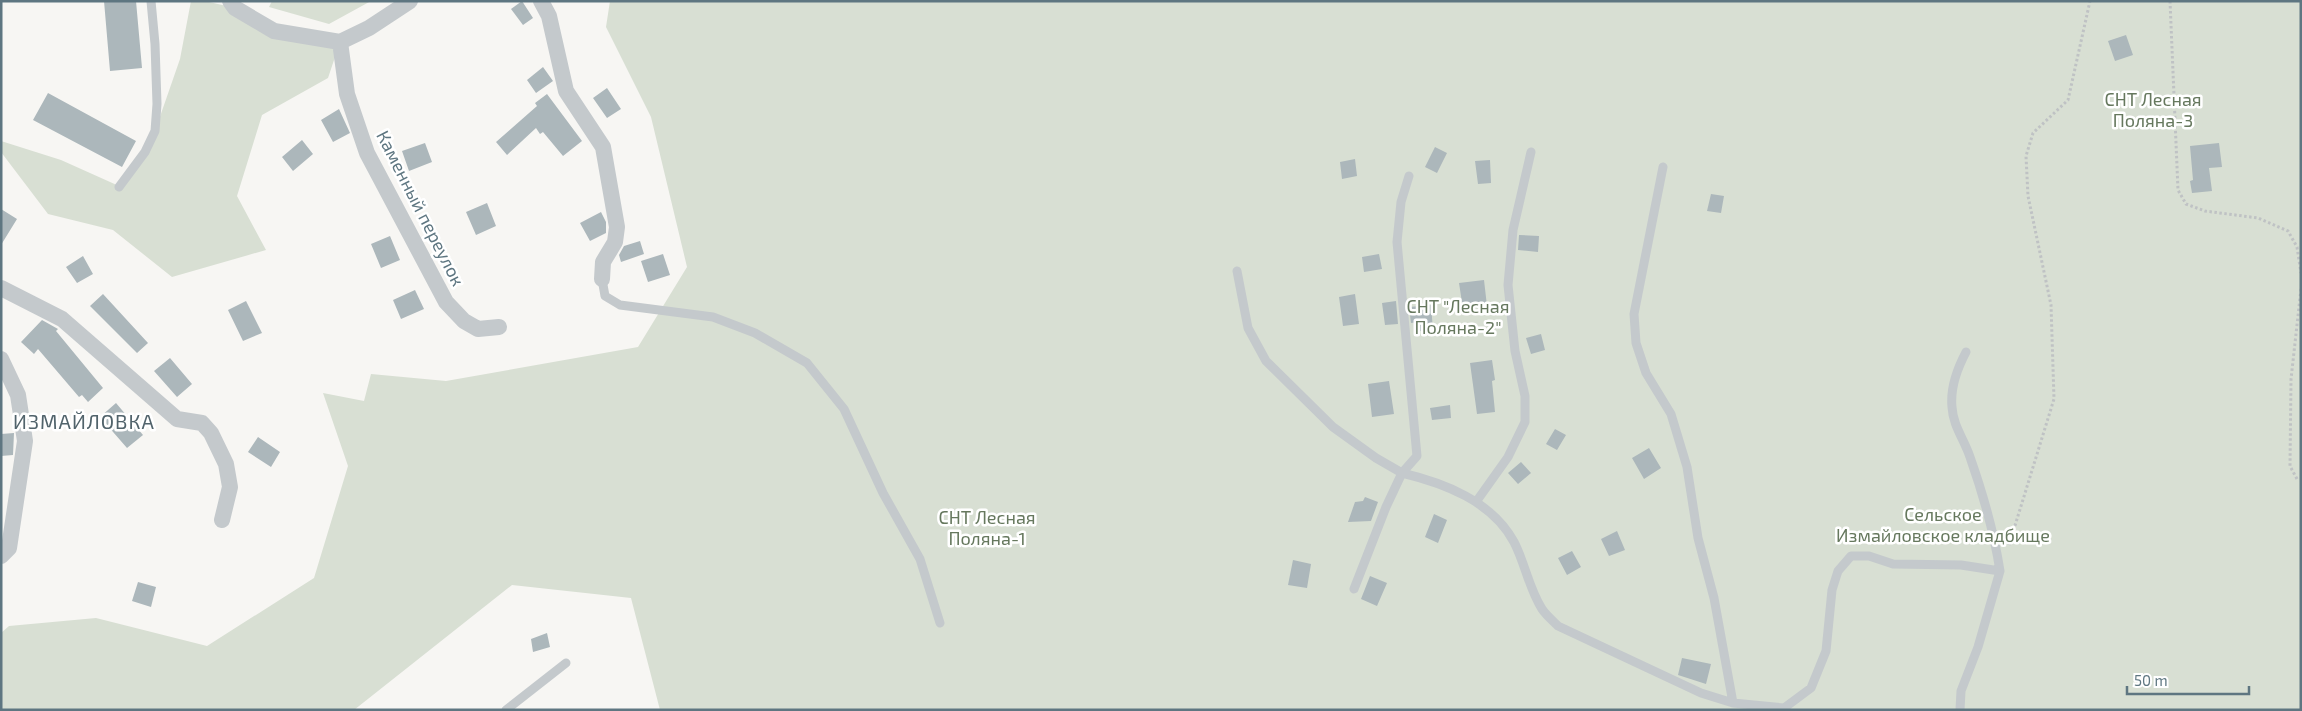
<svg xmlns="http://www.w3.org/2000/svg" width="2302" height="711" font-family="'Exo 2',sans-serif">
  <style>
    .green { fill: #d8dfd3 }
    .building { fill: #acb7bb }
    .lines { fill: none; stroke-linecap: round; stroke-linejoin: round }
    .path { stroke: #bfc2c4; stroke-width: 3; stroke-dasharray: 2.5 2.5; stroke-linecap: butt }
    .service { stroke: #c4c9cc; stroke-width: 9 }
    .minor { stroke: #c4c9cc; stroke-width: 16 }
    .labels { text-anchor: middle; dominant-baseline: central; stroke-width: 5; stroke-linejoin: round; paint-order: stroke }
    .park-label { font-size: 18px; fill: #66785e; stroke: #fff }
    .street-label { font-size: 18px; fill: #5e7681; stroke: #fff }
    .quarter-label { font-size: 20px; letter-spacing: 1px; fill: #51636b; stroke: #fff }
  </style>
  <rect width="100%" height="100%" fill="#f7f6f3"/>
  <path class="green" d="M191,1H205L235,8L274,31L340,42L328,78L262,115L237,196L266,250L172,277L113,230L48,214L1,152V141L61,160L119,186L155,131L180,59Z
    M272,1H371L329,24L269,7Z
    M610,1H2301V710H660L631,598L512,585L354,710H1V633L9,626L96,618L207,646L314,578L348,466L323,393L364,401L371,374L446,381L638,347L687,267L651,117L606,27Z"/>
  <path class="building" d="M104,1H136L142,68L110,71Z
    M522,1L533,18L523,25L511,9Z
    M2126,35L2133,55L2115,61L2108,41Z
    M543,67L553,81L536,93L527,80Z
    M607,88L621,109L607,118L593,98Z
    M48,93L136,141L122,167L33,120Z
    M547,94L582,141L563,156L543,132L540,134L536,128L507,155L496,142L537,106L535,103Z
    M339,109L350,133L333,142L321,120Z
    M302,140L313,154L293,171L282,157Z
    M425,143L432,162L409,171L402,151Z
    M2219,143L2222,167L2209,168L2212,191L2192,193L2190,181L2193,180L2190,146Z
    M1435,147L1447,153L1437,173L1425,167Z
    M1355,159L1357,176L1342,179L1340,162Z
    M1490,160L1491,183L1478,184L1475,161Z
    M1711,194L1724,196L1721,213L1707,211Z
    M487,203L496,226L476,235L466,212Z
    M1,209L17,219L1,245Z
    M601,212L606,222V233L590,241L580,223Z
    M1519,235L1539,236L1538,252L1518,250Z
    M390,236L400,260L381,268L371,244Z
    M640,241L644,254L621,262L619,255L624,246Z
    M663,254L670,275L648,282L641,261Z
    M1379,254L1382,269L1364,272L1362,257Z
    M83,256L93,274L77,283L66,267Z
    M1484,280L1487,306L1463,309L1459,283Z
    M415,290L424,309L401,319L393,300Z
    M103,294L148,343L137,353L90,306Z
    M1355,294L1359,324L1343,326L1339,297Z
    M246,301L262,333L243,341L228,310Z
    M1396,301L1398,324L1385,325L1382,303Z
    M1431,305L1433,330L1420,331L1419,322L1411,323L1409,307Z
    M42,320L58,329L56,331L103,388L88,402L82,395L79,397L38,349L34,354L21,342Z
    M1541,334L1545,350L1531,354L1526,338Z
    M170,358L192,384L177,397L154,371Z
    M1492,360L1495,380L1492,381L1495,412L1477,414L1470,363Z
    M1389,381L1394,414L1372,417L1368,384Z
    M116,403L143,435L127,448L100,417Z
    M1450,405L1451,418L1432,420L1430,408Z
    M1555,429L1566,435L1557,450L1546,444Z
    M14,433L13,455L1,456V434Z
    M258,437L280,452L271,467L248,452Z
    M1649,448L1661,468L1644,479L1632,458Z
    M1521,462L1531,473L1518,484L1508,473Z
    M1365,497L1378,502L1371,521L1348,522L1355,502L1363,501Z
    M1434,514L1447,520L1438,543L1425,537Z
    M1617,531L1625,550L1609,556L1601,539Z
    M1572,551L1581,567L1567,575L1558,558Z
    M1293,560L1311,564L1307,588L1288,585Z
    M1370,576L1387,583L1377,606L1361,599Z
    M138,582L156,587L151,607L132,601Z
    M547,633L550,647L533,652L531,639Z
    M1682,658L1711,664L1706,684L1678,675Z"/>
  <g class="lines">
    <path class="path" d="M2170,1L2178,190L2186,204L2205,211L2258,218L2288,231L2297,247L2301,273
      M2297,479L2290,466L2291,379L2301,289
      M2009,545L2054,399L2051,305L2028,196L2026,156L2033,133L2068,100L2090,1"/>
    <path class="service" d="M1663,167L1634,314L1636,343L1646,373L1671,414L1687,467L1698,538L1714,598L1733,703
      M1409,176L1401,202L1397,242L1417,456L1402,473C1444,483 1492,501 1514,542C1525,563 1529,589 1542,609C1546,615 1553,621 1558,626L1701,693L1733,703L1784,708L1811,688L1826,651L1832,590L1838,571L1851,556H1869L1893,564L1961,565L2000,571C1994,532 1983,494 1970,457C1964,439 1953,426 1952,407C1950,387 1957,369 1966,352
      M119,187L145,152L155,131L157,104L155,44L151,1
      M1237,271L1248,328L1266,361L1333,427L1376,458L1402,473L1386,507L1354,589
      M602,279L605,296L620,305L713,317L755,333L807,363L844,409L883,493L920,559L940,623
      M1476,502L1508,457L1525,422V396L1515,351L1508,285L1513,230L1531,152
      M506,710L566,663
      M1960,710L1961,691L1978,647L2000,571"/>
    <path class="minor" d="M230,1L235,8L274,31L340,42L369,28L410,1
      M541,1L549,16L566,91L603,147L617,227L615,242L603,262L602,279
      M340,42L347,94L367,153L446,302L464,321L478,329L499,327
      M1,288L62,319L177,419L202,423L211,433L226,464L230,487L222,520
      M1,359L18,395L25,441L9,548L1,556"/>
  </g>
  <g class="labels">
    <g class="park-label">
      <text x="2153" y="99">СНТ Лесная<tspan x="2153" dy="21">Поляна-3</tspan></text>
      <text x="1458" y="306">СНТ "Лесная<tspan x="1458" dy="21">Поляна-2"</tspan></text>
      <text x="1943" y="514">Сельское<tspan x="1943" dy="21">Измайловское кладбище</tspan></text>
      <text x="987" y="517">СНТ Лесная<tspan x="987" dy="21">Поляна-1</tspan></text>
    </g>
    <g class="street-label">
      <text transform="translate(421 208) rotate(63)">Каменный переулок</text>
    </g>
    <g class="quarter-label">
      <text x="84" y="421">ИЗМАЙЛОВКА</text>
    </g>
  </g>
  <rect width="2302" height="711" fill="none" stroke="#5e7681" stroke-width="5"/>
  <path d="M2127 686v8h122v-8" fill="none" stroke="#5e7681" stroke-width="2.5"/>
  <text x="2134" y="686" font-size="15" fill="#5e7681" stroke="#ffffff" stroke-width="4" paint-order="stroke">50 m</text>
</svg>
